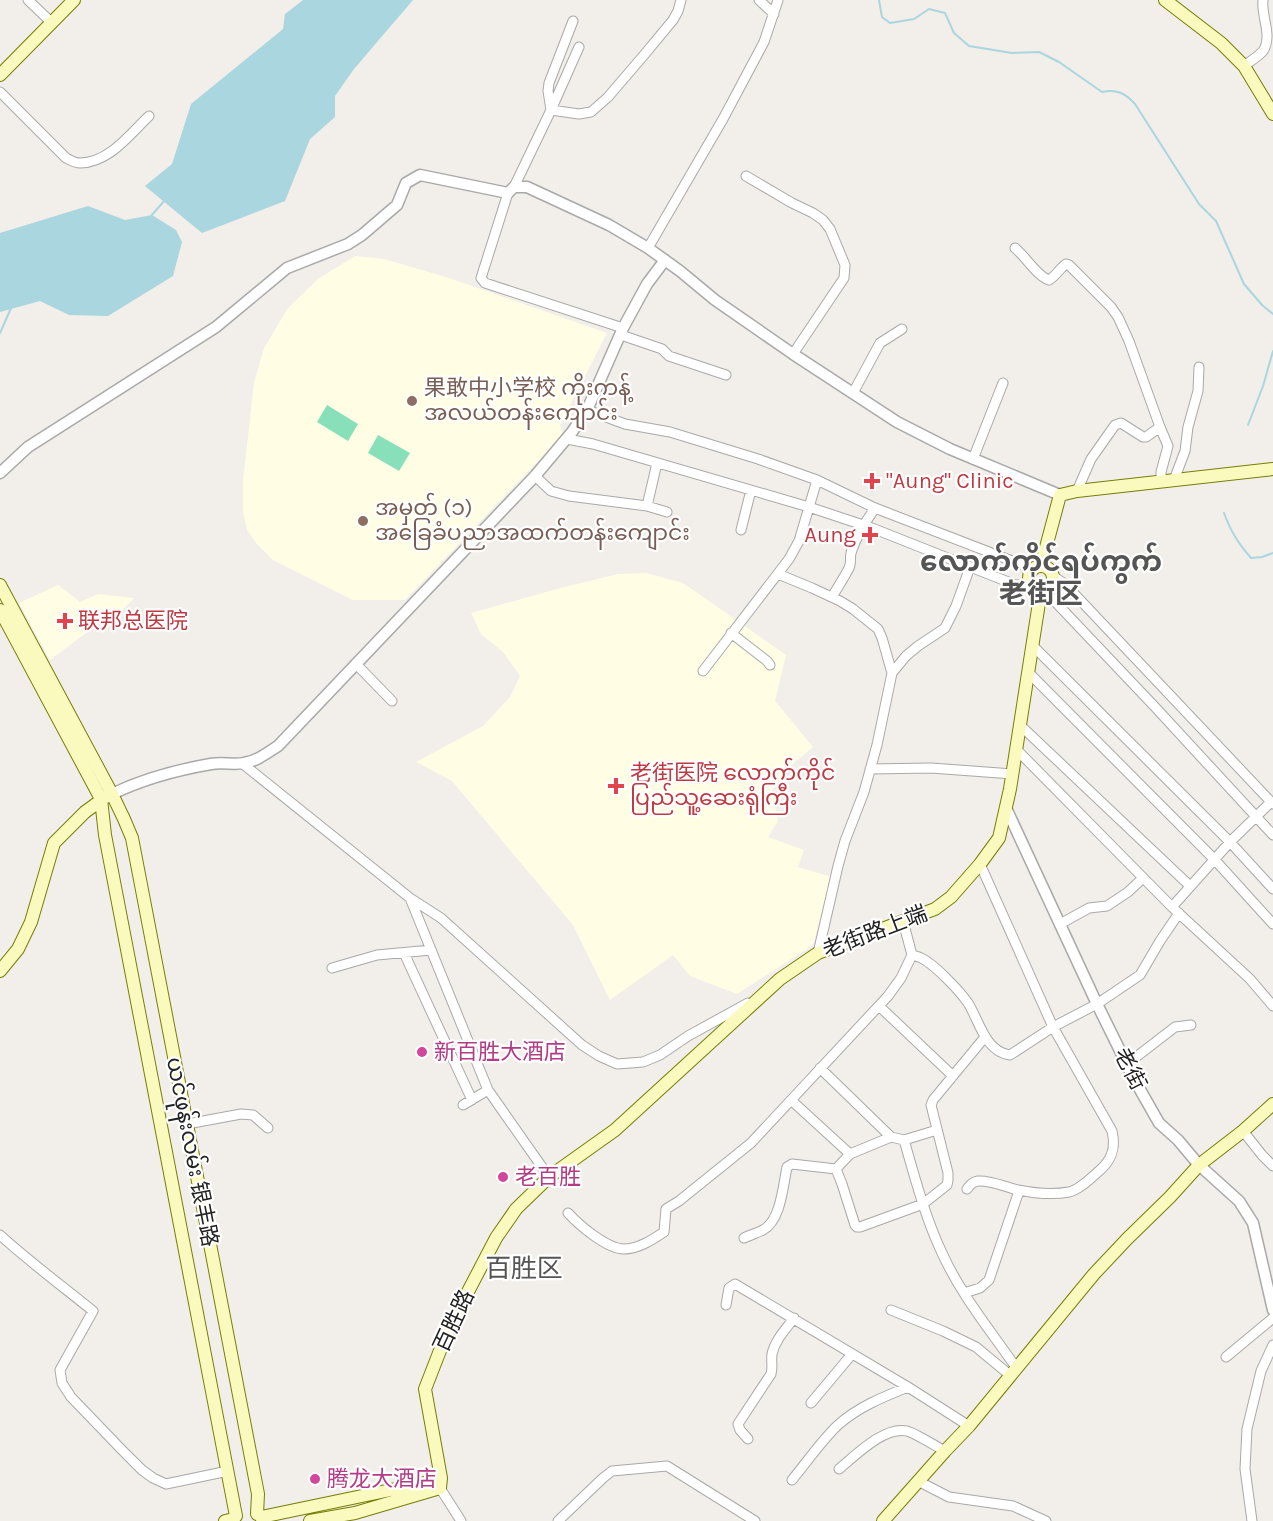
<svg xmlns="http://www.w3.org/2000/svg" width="1273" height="1521" font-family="Karla,'Noto Sans SC','Noto Sans Myanmar',sans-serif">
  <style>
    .education { fill: #fffee5 }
    .pitch { fill: #87e0b9 }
    .water { fill: #aad6df }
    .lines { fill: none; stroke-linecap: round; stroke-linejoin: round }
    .stream { stroke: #aad6df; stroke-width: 2 }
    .minor-casing { stroke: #a9a9a9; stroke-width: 11 }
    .tertiary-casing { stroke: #a9a9a9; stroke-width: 13 }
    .secondary-casing { stroke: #777e04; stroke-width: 14 }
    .minor { stroke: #fff; stroke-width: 9 }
    .tertiary { stroke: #fff; stroke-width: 10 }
    .secondary { stroke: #fafabf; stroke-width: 12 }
    .education-dot { fill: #8d6e63; stroke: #fff; stroke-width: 2 }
    .health-dot { fill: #e0444e; stroke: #fff; stroke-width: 2 }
    .hotel-dot { fill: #d1479c; stroke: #fff; stroke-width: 2 }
    .labels { text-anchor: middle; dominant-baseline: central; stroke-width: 4.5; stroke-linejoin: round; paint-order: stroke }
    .education-label { font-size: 22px; fill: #785e54; stroke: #fff; text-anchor: start }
    .health-label { font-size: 22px; fill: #be3a42; stroke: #fff; text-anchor: start }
    .street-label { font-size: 22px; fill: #222; stroke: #fff }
    .hotel-label { font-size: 22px; fill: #b23c85; stroke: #fff; text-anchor: start }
    .quarter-label { font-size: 26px; fill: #555; stroke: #fff }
    .district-label { font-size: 28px; font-weight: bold; fill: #555; stroke: #fff }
  </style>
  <rect width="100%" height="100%" fill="#f2eee9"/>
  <path class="education" d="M355,256L384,259L449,278L607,333L560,425L563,435L405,600H353L273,560L257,544L247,530L243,512V481L254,383L264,348L288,308L318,279Z
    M646,573L683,583L786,655L775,701L813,747L782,773L772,791L778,821L768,837L804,850L798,867L832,877L813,945L737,994L690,976L673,955L610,1000L573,925L452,781L416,762L483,726L510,697L520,676L503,652L481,634L471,613L564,587L618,574Z
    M58,585L80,602L98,594L134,598L119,614L113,612L94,627L50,660L19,603Z"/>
  <path class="pitch" d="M327,405L358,424L348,441L317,422Z
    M378,435L410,453L399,471L368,453Z"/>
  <path class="water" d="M303,0H413L354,69L335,96V117L310,139L285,201L202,233L145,186L172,164L191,104L283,29L285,14Z
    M88,206L125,220L152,215L176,230L182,242L173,276L108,316L69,315L40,301L0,312V233Z"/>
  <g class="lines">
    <path class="stream" d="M879,0L882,17L890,23L914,19L929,9L945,13L954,33L969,46L1012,53L1039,52L1059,62L1102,92C1117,89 1125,93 1135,104L1199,204L1216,221L1244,284L1262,305L1273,314
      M151,216L165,200
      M0,333L11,308
      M1248,425L1263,386L1273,351
      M1224,513C1231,532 1238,543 1251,558L1262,557L1273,553"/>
    <defs>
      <path id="minor" d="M28,0L51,22
        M759,0L774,14
        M573,21L549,83L548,91L551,110L579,47
        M1244,66C1250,61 1258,57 1263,51C1273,36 1261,17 1263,0
        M0,92L66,158C70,160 75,163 80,163C109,163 130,134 149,116
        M746,176L792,203L813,213L823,220L830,229L845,265L844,278L793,354
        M514,187L551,110L579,114L591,112L608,97L644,55L673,20L678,11L681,0
        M508,193L481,278L485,283L623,328
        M648,248L723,119L764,42L778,0
        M1015,248C1026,257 1037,276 1049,280C1056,276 1059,269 1066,264L1069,265L1111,307L1118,317L1129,341L1160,427L1168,446L1161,472V482
        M621,335L662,349L669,356L726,375
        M853,393L880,343L902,329
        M587,410L625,424L670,432L758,459L817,480L875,508L1033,569
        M567,439L593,444L809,507L872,528L1016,585H1031
        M973,459L1003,383
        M535,476L551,491L569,496L647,506L667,512
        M1174,480L1185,451L1188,427L1198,391L1199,367
        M1077,491L1091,459L1115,425L1121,423L1143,437H1146L1160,427
        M647,506L657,463
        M741,530L751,490
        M778,574L812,588L840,601L853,609L878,629L882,638L892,673L877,745L864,792L845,841L838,866L818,953
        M1053,576L1065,584L1273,804
        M1044,590L1155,707L1273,835
        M832,597C837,588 844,578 849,568C852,562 849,556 852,550C857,535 866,521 875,508
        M731,633L767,661L770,665
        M1033,646L1230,842L1273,889
        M356,664L392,701
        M703,671L789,559L799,541L817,480
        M892,673L906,656L918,646L945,628L956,606L970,567
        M1029,673L1214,859L1273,924
        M1021,726L1190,886
        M1017,750L1172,907L1250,979L1273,1006
        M243,764L410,898L441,918L582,1045L599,1056L617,1064L643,1062L660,1055L688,1036L748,1003
        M870,769L931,768L1013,774
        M410,898L488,1090L549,1177
        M1172,907L1230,842L1271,802
        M903,921L912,955C915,956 918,956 921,958C933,963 960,991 968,1003C979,1020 985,1052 1010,1055L1053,1027L1097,1004L1140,975L1160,941L1179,913
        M1060,924L1089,908L1107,906L1128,892L1143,878
        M404,953L472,1100
        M332,968L377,955L431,950
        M879,1006L953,1076
        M1127,1064L1175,1027L1191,1025
        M820,1068L891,1137
        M791,1100L850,1154
        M463,1105L488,1090
        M187,1124L241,1114L253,1115L268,1128
        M1243,1131L1262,1155L1273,1166
        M904,1140C915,1178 925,1217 942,1253C961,1295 991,1331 1017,1369
        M836,1169L842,1184L855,1225L857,1227H860L923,1204L947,1185L948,1180V1173L931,1105L933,1100L985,1037
        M836,1169L850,1154L891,1137L904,1140L937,1130
        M967,1189C970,1185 972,1182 978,1181C991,1180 1005,1187 1018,1190C1033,1193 1053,1195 1069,1192C1079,1190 1091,1178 1099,1171C1112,1160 1116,1148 1112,1131L1053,1027L980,864
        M568,1213C579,1225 607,1249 624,1249C638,1249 652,1240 664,1232L666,1209L679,1201L751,1143L888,996L901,978L912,955
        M0,1235C30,1262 62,1286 93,1311L60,1370L62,1383L71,1397L121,1449L142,1470L153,1478L166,1484L228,1471
        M744,1238C750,1235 757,1233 763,1230C781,1220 783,1186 787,1167L792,1164L836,1169
        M964,1293L980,1288L989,1280L1019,1191
        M726,1305L729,1288L735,1284L908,1387L969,1426
        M891,1310L943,1331L976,1347L1011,1376
        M1226,1357L1273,1318
        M811,1403L852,1354
        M748,1439L740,1430L738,1424L771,1374C773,1367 771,1361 772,1354C775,1340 786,1329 794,1318
        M839,1469C856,1455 884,1426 907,1431C917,1434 935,1446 945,1451
        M792,1480C807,1462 821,1441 838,1425C858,1407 883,1397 908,1387
        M918,1481L949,1497L1013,1506L1046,1521
        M434,1484L440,1488L461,1521
        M558,1521L603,1478L612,1471L667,1466L755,1521
        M1252,1521L1245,1469L1247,1429L1261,1371L1273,1345"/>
      <path id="tertiary" d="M0,473L28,447L216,327L287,268L348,244L362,235L397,205L406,183L420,175L508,193L514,187H527L609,225L648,248L680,271L715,300L793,354L897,422L950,449L1060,495
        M112,794C145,778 176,770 211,764C222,762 234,765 244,763C257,761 267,753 278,746L535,476L572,432L587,410L623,328L647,284L665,260
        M1006,808L1097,1004L1134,1079L1159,1123L1178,1140L1199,1165L1239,1201L1253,1223L1273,1310"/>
      <path id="secondary" d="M1165,0L1221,43L1244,66L1273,114
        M0,75L74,0
        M1029 578a12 12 0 1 1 24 0a12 12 0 1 1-24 0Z
        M1041,566L1060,495L1077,491L1273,469
        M0,585L112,794L124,819L132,838L258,1494L257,1514
        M0,610L101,799L105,835L236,1516
        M0,971L18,949L31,922L54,843L85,812L107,796
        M261,1517L434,1481
        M225,1521L234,1519
        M310,1521L355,1513L440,1488L441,1478L425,1389L448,1330L496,1238L516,1209L549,1177L615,1130L780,979L818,953L935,909L951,897L980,864L999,838L1010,789L1041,590
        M883,1521L945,1451L969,1426L1094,1274L1127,1239L1170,1197L1199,1165L1243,1131L1273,1104"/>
    </defs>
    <use href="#minor" class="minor-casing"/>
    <use href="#tertiary" class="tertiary-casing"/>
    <use href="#secondary" class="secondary-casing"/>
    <use href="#minor" class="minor"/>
    <use href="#tertiary" class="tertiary"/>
    <use href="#secondary" class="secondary"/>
  </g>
  <g class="education-dot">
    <circle cx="412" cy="401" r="6"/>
    <circle cx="363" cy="521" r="6"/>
  </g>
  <g class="health-dot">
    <path d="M869 472h6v6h6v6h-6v6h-6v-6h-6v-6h6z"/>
    <path d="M867 526h6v6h6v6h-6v6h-6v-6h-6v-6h6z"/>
    <path d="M62 612h6v6h6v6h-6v6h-6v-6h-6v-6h6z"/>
    <path d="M613 777h6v6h6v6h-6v6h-6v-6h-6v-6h6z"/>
  </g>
  <g class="hotel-dot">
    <circle cx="422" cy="1052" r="6"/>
    <circle cx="503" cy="1177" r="6"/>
    <circle cx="315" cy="1479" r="6"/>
  </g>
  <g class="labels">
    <g class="education-label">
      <text x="424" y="388">果敢中小学校 ကိုးကန့်<tspan x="424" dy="25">အလယ်တန်းကျောင်း</tspan></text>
      <text x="375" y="508">အမှတ် (၁)<tspan x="375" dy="25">အခြေခံပညာအထက်တန်းကျောင်း</tspan></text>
    </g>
    <g class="health-label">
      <text x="886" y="481">"Aung" Clinic</text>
      <text x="856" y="535" text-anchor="end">Aung</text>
      <text x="78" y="621">联邦总医院</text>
      <text x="630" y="773">老街医院 လောက်ကိုင်<tspan x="630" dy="25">ပြည်သူ့ဆေးရုံကြီး</tspan></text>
    </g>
    <g class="street-label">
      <text transform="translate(875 932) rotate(-21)">老街路上端</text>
      <text transform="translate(1130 1069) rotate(63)">老街</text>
      <text transform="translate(192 1152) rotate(79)">ယင်ဖုန်းလမ်း 银丰路</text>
      <text transform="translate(454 1321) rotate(-65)">百胜路</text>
    </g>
    <g class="hotel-label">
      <text x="434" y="1052">新百胜大酒店</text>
      <text x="515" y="1177">老百胜</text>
      <text x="327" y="1479">腾龙大酒店</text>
    </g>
    <g class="quarter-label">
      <text x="524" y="1268">百胜区</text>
    </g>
    <g class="district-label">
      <text x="1041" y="561">လောက်ကိုင်ရပ်ကွက်<tspan x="1041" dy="32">老街区</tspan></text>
    </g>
  </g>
</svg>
